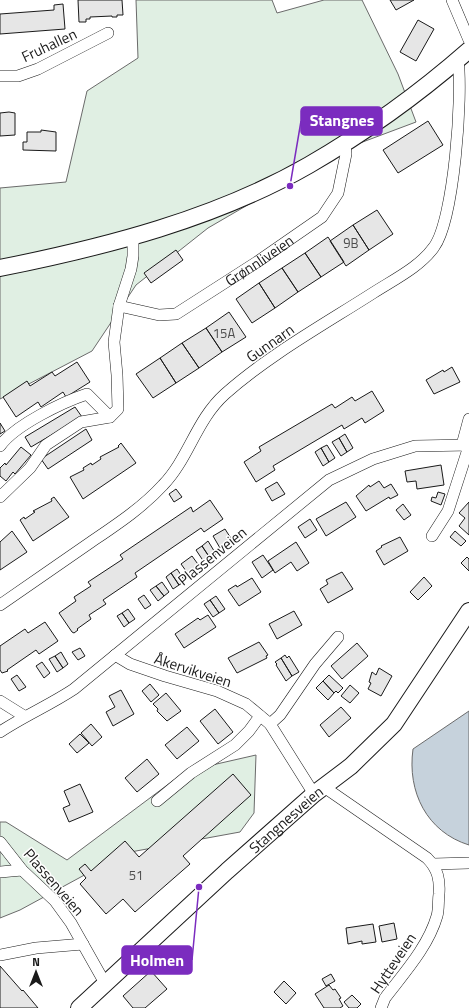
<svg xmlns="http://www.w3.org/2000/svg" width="469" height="1008" font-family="'Titillium Web',sans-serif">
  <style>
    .green { fill: #e0efe3; stroke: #6a6a6a }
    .water { fill: #c6d2dc; stroke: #6a6a6a }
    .building { fill: #e6e6e6; stroke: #1a1a1a }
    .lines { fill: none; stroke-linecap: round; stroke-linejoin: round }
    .street-casing { stroke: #1a1a1a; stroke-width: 12 }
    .secondary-casing { stroke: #1a1a1a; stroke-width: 18 }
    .street { stroke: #fff; stroke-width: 11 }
    .secondary { stroke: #fff; stroke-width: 16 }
    .labels { text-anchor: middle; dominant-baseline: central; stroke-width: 3; stroke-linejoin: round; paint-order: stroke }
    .number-label { font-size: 13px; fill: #4d4d4d }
    .street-label { font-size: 15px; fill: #1a1a1a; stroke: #fff }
    .leader { fill: none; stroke: #7b2cbf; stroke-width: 1.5 }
    .callout-dot { fill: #7b2cbf; stroke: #fff; stroke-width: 1.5 }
    .callout { fill: #7b2cbf; stroke: #7b2cbf; stroke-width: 1.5 }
    .callout-label { font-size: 16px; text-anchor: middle; font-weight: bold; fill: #fff }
  </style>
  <rect width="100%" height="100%" fill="#fff"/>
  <path class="green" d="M136,0H272L277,13L324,0H362L398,74L416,122L344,149L208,228L136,285L92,351L0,399V188L66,182L87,91L138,58Z
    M256,755L254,813L240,832L125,853L20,910L0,918V822H6L67,860L186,771Z"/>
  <path class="water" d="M469,711V845C427,832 407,792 413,749Z"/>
  <path class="building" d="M78,0H122L123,15H117V17H112V16L90,17V19H86V22H79Z
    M390,0H414L396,10Z
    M63,4L65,29L0,34V14L54,10V5Z
    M418,20L434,29L416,61L400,52Z
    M9,112L15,113V135L0,136V113Z
    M428,121L443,145L398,173L383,150Z
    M41,130L56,132V151L23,150V142H27V132H41Z
    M377,210L393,234L369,250L353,225Z
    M353,225L369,250L346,266L330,241Z
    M328,237L344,262L321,277L305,253Z
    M176,250L183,260L151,283L144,273Z
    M305,253L321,277L298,292L282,268Z
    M282,268L298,292L275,308L259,283Z
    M259,283L275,308L252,323L236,299Z
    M229,312L246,337L222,352L206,328Z
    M206,328L222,352L199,368L182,343Z
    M182,343L199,368L176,383L160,358Z
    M160,358L176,383L153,398L136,374Z
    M77,362L90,382L66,397L63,392L41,407L38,402L16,417L3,397L27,381L30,386L52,372L55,376Z
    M452,367L460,382L434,394L426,380L443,370L444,372Z
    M372,391L384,411L365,423L362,418L344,429L342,425L273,466L275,470L256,482L244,462L261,451L259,447L332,404L335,408L352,397L355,401Z
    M75,407L82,417L31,447L25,437Z
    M0,423L5,431L0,434Z
    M86,429L92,440L48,469L41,459Z
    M345,434L353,448L347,452L339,438Z
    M339,438L347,452L341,456L332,442Z
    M121,443L136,463L83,499L70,477L84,470L83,468L91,463L92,465L101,459L100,457L119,447L118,446Z
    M327,445L335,458L329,462L321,448Z
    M21,447L31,455L15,474L13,472L6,481L0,476V468L5,463L6,465Z
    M321,448L329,462L323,466L315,452Z
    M441,465L444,485L417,489L416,481L407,482L405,471Z
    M379,481L384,488L391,484L398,495L390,499L389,497L366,511L356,496L369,485L370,487Z
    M277,482L285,494L272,501L265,489Z
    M176,489L182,497L174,502L169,494Z
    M438,492L445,494L441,505L431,501L432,497L436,498Z
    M54,497L69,517L33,541L20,520L24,517L25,519L35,512L33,511L52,501L51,499Z
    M210,500L223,519L204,532L201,528L135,573L137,577L103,600L106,604L89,615L91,619L77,629L78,630L74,633L72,632L59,613L76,601L74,597L91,586L88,582L123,559L120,555L191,507L193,512Z
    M346,502L356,517L326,536L316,519Z
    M469,502V535L459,526L465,518L459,513Z
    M403,504L411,515L404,520L396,510Z
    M310,519L317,530L305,538L298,527Z
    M225,529L232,540L220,548L213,536Z
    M12,531L27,552L0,570V542Z
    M455,531L466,541L461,546L450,537Z
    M400,537L408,551L384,565L376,551L382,547L381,546Z
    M208,541L216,554L210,558L202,546Z
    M296,542L309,563L297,571L291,562L275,573L268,561Z
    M202,546L210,558L204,562L196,550Z
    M263,555L273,570L262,578L252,562Z
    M192,556L200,567L189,575L181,564Z
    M467,557L469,559V571L461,563Z
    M177,569L185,581L179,585L171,573Z
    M342,572L353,589L328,603L320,589L328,584L326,580Z
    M171,573L179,585L173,589L166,577Z
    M424,577L432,586L418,600L410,592Z
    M252,578L261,592L239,606L228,590L236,585L237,587Z
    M162,582L169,592L164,596L156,586Z
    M156,586L164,596L158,601L150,590Z
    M144,595L151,605L145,609L138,599Z
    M216,596L225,609L219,613L210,600Z
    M210,600L219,613L213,617L204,604Z
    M128,609L135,619L129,623L122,613Z
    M294,611L302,625L277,639L269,624Z
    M122,613L129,623L124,627L117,616Z
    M208,615L216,627L184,648L175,634L198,618L200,620Z
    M45,622L58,641L39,654L36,650L7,670L8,671L2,673L0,670V646L25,629L28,633Z
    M259,642L268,655L266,656L267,658L237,673L228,658Z
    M357,643L368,656L342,679L331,666Z
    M80,648L85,656L78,660L72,652Z
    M61,652L68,664L63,668L55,656Z
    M285,655L287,658L289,656L299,672L292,676L281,658Z
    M55,656L63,668L57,672L49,659Z
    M281,658L292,676L286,681L276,665L277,664L275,662Z
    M42,662L50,673L44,678L36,666Z
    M379,668L392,676L381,696L368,689L371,683L369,682L372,672L376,675Z
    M17,675L26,687L19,691L11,679Z
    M329,675L343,688L338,693L336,691L334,693L323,681Z
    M323,681L334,693L328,700L316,688Z
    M150,684L159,695L151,702L142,691Z
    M350,685L359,693L350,703L341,696Z
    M121,690L134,714L113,726L106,712L115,707L109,696Z
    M166,693L181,711L167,721L157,711L158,709L153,704Z
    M341,707L351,718L329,737L320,725Z
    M215,709L233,732L218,744L200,721Z
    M91,724L102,737L92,746L81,733Z
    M187,727L199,741L177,759L165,745Z
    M80,734L89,743L77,753L69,744Z
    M147,759L159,774L137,792L125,778Z
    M233,774L251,795L183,856L190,864L135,912L123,899L106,914L80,884L86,878L79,869L85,864L91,871L125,841L139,857Z
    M80,784L93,812L69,822L63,808L70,805L64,791Z
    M394,923L397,939L382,942L379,926Z
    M373,924L376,942L362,944V941L348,944L346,928Z
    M0,966L22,991L23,990L38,1008H0Z
    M151,971L167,989L145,1008H133L123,996Z
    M331,974L335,981L326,986L322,979Z
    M284,981L296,993L286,1004L274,992Z
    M329,985L333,990L335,989L341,998L339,999L343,1006L340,1008H324L315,994Z
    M352,995L361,1004L357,1008H349L344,1002Z"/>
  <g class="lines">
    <defs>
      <g id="street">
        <path d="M452,0L469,40"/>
        <path d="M0,76H18L38,69L108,33"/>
        <path id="s1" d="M119,306L159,315L176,314L257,262L322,217L338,193L346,154L345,143"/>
        <path d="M462,445L469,419"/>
        <path d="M0,446C15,425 63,402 87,394L110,417L118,409L117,375L114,342L119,306L131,269L133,256V236"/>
        <path d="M0,497L30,468L46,445L81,422L110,417"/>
        <path d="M432,536L448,511L469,446"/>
        <path d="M0,605C30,584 61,563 91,542C116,525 142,508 163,485C189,458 196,420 225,394C269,355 323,325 373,293C393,280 420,267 434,247C454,220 463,95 458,60"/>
        <path d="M115,655L130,664L165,676L217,691L246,704L270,724L314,794"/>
        <path d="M0,701L24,716"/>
        <path d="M270,724L280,715L315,664L338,637"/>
        <path d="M0,732C24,716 50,705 74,689L329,480L373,459L415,446L469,445"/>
        <path d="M324,787L427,858C438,869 440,880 439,894C438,901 439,909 437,916C428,947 404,973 385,998L381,1008"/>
        <path d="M157,801L191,773L235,745L249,731L260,716"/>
        <path d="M0,842L22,870L55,901L71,923L106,985"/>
        <path d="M433,864L469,863"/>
        <path d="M0,872L22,870"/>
        <path d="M0,955L36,948L83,944"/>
      </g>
      <g id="secondary">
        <path d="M0,268C105,247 215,219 309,165C366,132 420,93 469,50"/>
        <path id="s2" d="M79,1008L227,871L314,794L351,766L394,724L469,611"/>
      </g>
    </defs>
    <use href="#street" class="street-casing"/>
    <use href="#secondary" class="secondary-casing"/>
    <use href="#street" class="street"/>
    <use href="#secondary" class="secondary"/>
  </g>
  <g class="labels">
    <g class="number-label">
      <text x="351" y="243">9B</text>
      <text x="224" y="333">15A</text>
      <text x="136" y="875">51</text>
    </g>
    <g class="street-label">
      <text transform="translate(49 45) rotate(-25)">Fruhallen</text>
      <text stroke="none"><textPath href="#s1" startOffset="157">Grønnliveien</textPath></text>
      <text transform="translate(270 343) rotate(-35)">Gunnarn</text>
      <text transform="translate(212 556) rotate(-39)">Plassenveien</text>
      <text transform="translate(193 670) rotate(18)">Åkervikveien</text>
      <text stroke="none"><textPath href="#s2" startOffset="280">Stangnesveien</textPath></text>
      <text transform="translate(54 882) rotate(49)">Plassenveien</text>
      <text transform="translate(393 963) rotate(-56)">Hytteveien</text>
    </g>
  </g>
  <path class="leader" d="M290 186L301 121M199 887L192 960"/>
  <g class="callout-dot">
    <circle cx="290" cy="186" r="4"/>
    <circle cx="199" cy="887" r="4"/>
  </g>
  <g class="callout">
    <rect x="301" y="107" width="81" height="28" rx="4"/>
    <rect x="122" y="946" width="70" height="28" rx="4"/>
  </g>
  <g class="callout-label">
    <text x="342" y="126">Stangnes</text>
    <text x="157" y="966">Holmen</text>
  </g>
  <g transform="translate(36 972)" stroke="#ffffff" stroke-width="3" paint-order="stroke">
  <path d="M0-3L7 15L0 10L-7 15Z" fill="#1a1a1a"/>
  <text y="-6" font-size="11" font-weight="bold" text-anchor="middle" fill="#1a1a1a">N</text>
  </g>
</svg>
